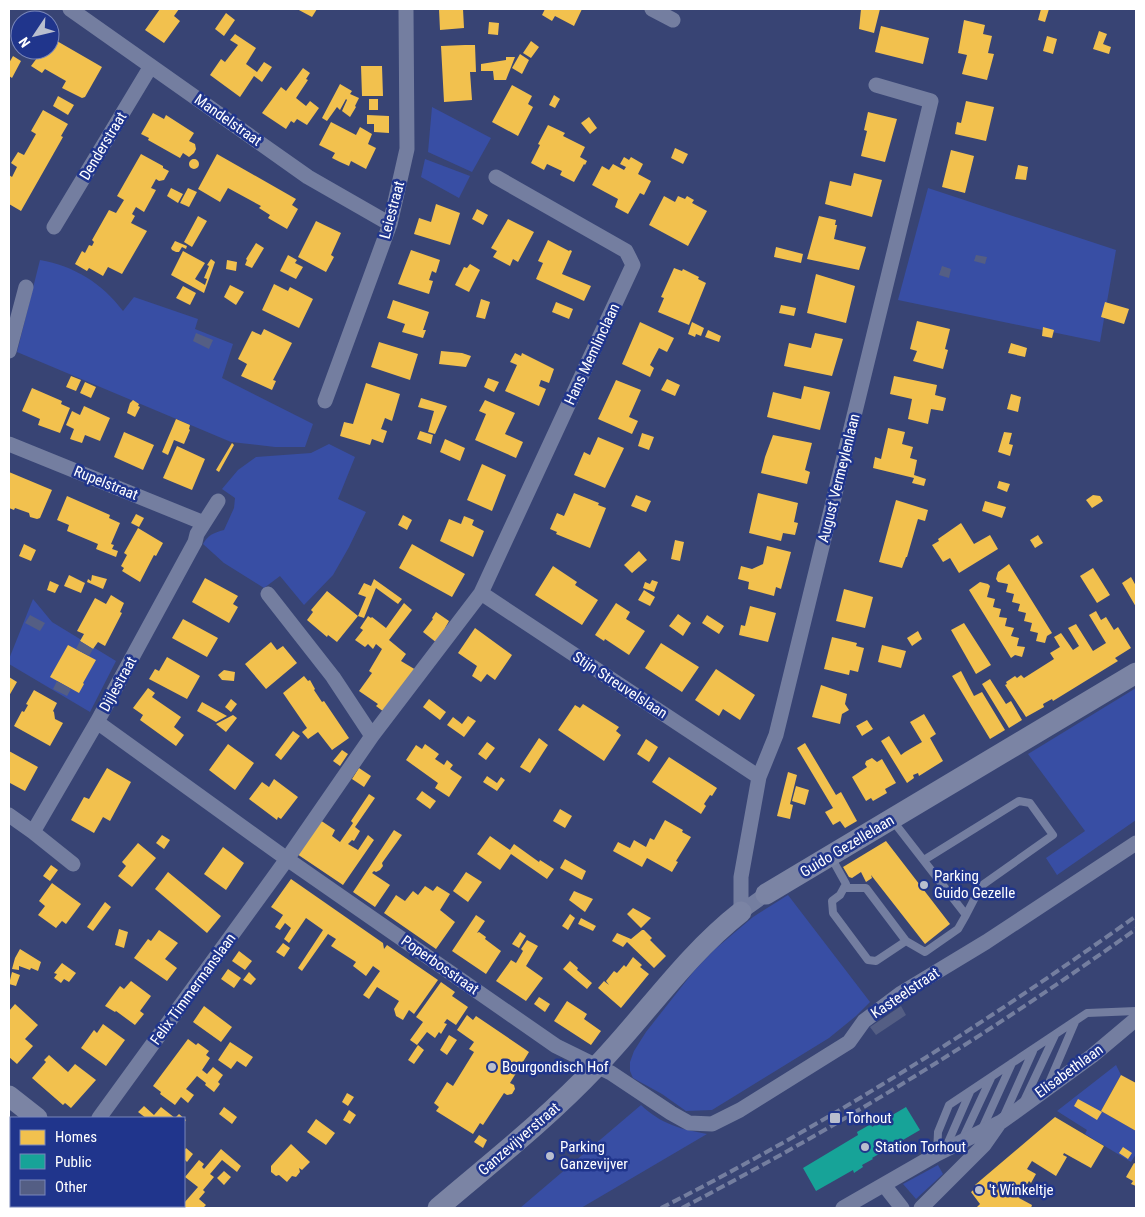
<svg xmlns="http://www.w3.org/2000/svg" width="1145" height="1217" font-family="'Roboto Condensed',sans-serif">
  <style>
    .green { fill: #384ea4 }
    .homes { fill: #f2c14e }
    .public { fill: #17a398 }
    .building { fill: #545e84 }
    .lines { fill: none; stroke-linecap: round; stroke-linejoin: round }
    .lane { stroke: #747ea0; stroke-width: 8 }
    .street { stroke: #747ea0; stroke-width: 15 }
    .secondary { stroke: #7b84a4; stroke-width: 21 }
    .rail { stroke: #747e9f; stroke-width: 4; stroke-dasharray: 9 4; stroke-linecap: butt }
    .poi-dot { fill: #b9bece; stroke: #20358c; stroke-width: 2 }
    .labels { text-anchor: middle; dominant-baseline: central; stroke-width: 5; stroke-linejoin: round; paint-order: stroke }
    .street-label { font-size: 15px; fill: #fff; stroke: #20358c }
    .poi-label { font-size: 15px; fill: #fff; stroke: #20358c; text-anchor: start }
  </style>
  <rect width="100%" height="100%" fill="#384474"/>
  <path class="green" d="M432,107L491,138L472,172L428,152Z
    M425,159L470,176L459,198L421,177Z
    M928,188L1116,250L1100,342L898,300Z
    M40,260C74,266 102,283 123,311L134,297L198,319L195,329L233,344L222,378L313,424L305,447H275L231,442L17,352Z
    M329,444L355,457L338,499L366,512L349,547L333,575L304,605L280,576L264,588L224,563L203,544C208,535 213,533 224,530L234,508L235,498L222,489L238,470L256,457L311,453Z
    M33,599L52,622L116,661L90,712L9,664V659Z
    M1136,688V820L1057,875L1046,858L1085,831L1028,754Z
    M788,895L870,1002L856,1016L829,1038L712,1110L686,1111L662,1094L633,1078L630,1071V1062L634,1051L646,1032L694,971L714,950L753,917Z
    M1116,1065L1121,1075L1101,1111L1136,1131V1154L1131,1162L1085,1134L1087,1130L1057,1111Z
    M641,1105C661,1124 680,1129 707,1134L581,1208H520Z
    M938,1165L943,1174L916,1199L903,1184Z"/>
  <path class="homes" d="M160,9H179L174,16L180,21L164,43L145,30Z
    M297,9H317L312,17Z
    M439,9H463L464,28L440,30Z
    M545,9H582L574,26L555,16L552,21L542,15Z
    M861,9H880L874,33L859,29Z
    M1041,9H1049L1045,22L1038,20Z
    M226,13L235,20L224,36L215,29Z
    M964,20L985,25L983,34L992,36L988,53L994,54L987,80L962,74L967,55L958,53Z
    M489,22L499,23L498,35L488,34Z
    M881,26L929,38L923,64L875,52Z
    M1099,31L1107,34L1103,44L1111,47L1109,54L1093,49Z
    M235,34L256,48L246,64L257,72L264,62L272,67L262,82L254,76L240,97L210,75L221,59L225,62L238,45L230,40Z
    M1047,36L1057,39L1053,54L1043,51Z
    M50,37L102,67L85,97L82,98L62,88L66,81L45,69L42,73L31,66L37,58L26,52L27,50H50Z
    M531,41L539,47L531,58L523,53Z
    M465,45H475L476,72H470L472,100L444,102L441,46Z
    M520,54L529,60L522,74L512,68Z
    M13,56L21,61L12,78L9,76V63Z
    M506,57H515L506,80H494L493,71H481V64L506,60Z
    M361,66H382L383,96H362Z
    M303,68L310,73L306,79L308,80L296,98L306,106L310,101L319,108L307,125L297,119L294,123L291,121L286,129L262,113L281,87L286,91Z
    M340,84L352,91L350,94L359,98L355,106L356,107L350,117L342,111L347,100L346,99L340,110L337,107L327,121L322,118Z
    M512,85L532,96L528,104L533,107L518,136L492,122Z
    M554,95L560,99L555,108L549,105Z
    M58,96L74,105L68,115L53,106Z
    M369,99H378V110H369Z
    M966,101L994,107L986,141L955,134L957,122L961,123Z
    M43,110L68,124L61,136L63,137L21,211L9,204V175L12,177L17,167L11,163L18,152L24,155L36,134L31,131Z
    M868,112L897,119L885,162L861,156L867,131L864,130Z
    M153,113L164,119L166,115L194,133L189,141L195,144L196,149L194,153L189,157L183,153L180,158L148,140L149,138L141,134Z
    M367,115L389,116V133L374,132V124H367Z
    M589,117L597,128L590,134L581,123Z
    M331,122L356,135L360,127L372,134L368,144L376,148L366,169L351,161L349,166L340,162L332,158L335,153L319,145Z
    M548,125L565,133L563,136L585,147L580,157L587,161L585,165L584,164L574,182L560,175L562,171L547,164L544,170L531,163L540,145L538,144Z
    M675,148L688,154L683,164L671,158Z
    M951,150L974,156L965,193L942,187Z
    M141,154L163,166V168L169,171L164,180L159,181L156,179L151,188L156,190L144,212L136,207L132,214L135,216L131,223L147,231L122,274L108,267L103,276L89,268L87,271L75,264L82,251L85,253L89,245L92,246L94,242L92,240L109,210L116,213L124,200L117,196Z
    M217,154L296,199L292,205L298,209L287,229L268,218L270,215L259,208L261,206L228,188L220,202L198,189Z
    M624,157L629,160L631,157L643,164L638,174L651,181L644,195L640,193L628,214L615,207L618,199L592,185L602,166L609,170L613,164L624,170L626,167L620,164Z
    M189 164a5 5 0 1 1 10 0a5 5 0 1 1-10 0Z
    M1018,165L1028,167L1026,180L1015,179Z
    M854,173L882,180L872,217L825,204L830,181L851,186Z
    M171,188L183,194L178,203L167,196Z
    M188,188L197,192L189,207L180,203Z
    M664,196L675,202L678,196L685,199L687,196L694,200L692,203L707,211L688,246L649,225Z
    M436,204L460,213L450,245L414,234L419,218L431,222Z
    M477,209L488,215L483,225L472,219Z
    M198,216L207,221L192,247L184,242Z
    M819,216L836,220L835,225H837L834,239L866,247L859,270L807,259Z
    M508,219L534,232L518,262L513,259L510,266L493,257L497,251L491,248Z
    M316,221L341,233L331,255L334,257L326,272L298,257Z
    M548,240L569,251L570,250L572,251L562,274L591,286L584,301L536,279L543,263L538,261Z
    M175,241L187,246L186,249L182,247L179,252H176L172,250L171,248Z
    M256,243L264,248L252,268L245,265L247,260L246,259Z
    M776,247L803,254L801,263L774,257Z
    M411,250L440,260L436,273L432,271L429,280L433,281L429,294L398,284Z
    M183,251L205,263L195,279L205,285L207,279L204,278L209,266L207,265L211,259L215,262L204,293L171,275Z
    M288,255L297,260L295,263L303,267L296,279L280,271Z
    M227,260L237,262L236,271L226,269Z
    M470,264L480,270L469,292L455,285L464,267L467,268Z
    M674,268L682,271L683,269L699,277L698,279L706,283L689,325L658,312L664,298L661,297Z
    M816,274L855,286L846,323L807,313Z
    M274,284L288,291L290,287L313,299L299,328L262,310Z
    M230,285L244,292L236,305L224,297Z
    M183,286L196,293L190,305L176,298Z
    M481,299L490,302L485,319L476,317Z
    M393,300L429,312L423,330H426L423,338L402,332L405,324L387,318Z
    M556,302L573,309L569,319L552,312Z
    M1105,302L1129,309L1124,324L1101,317Z
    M781,305L796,308L794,316L779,313Z
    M917,321L950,329L945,349L948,350L943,369L913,361L917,351L910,349Z
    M640,322L674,338L667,352L659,348L650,365L654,368L650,377L622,364Z
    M692,322L704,328L701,336L696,334L695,337L688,334Z
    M1043,327L1054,330L1052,338L1042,336Z
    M264,329L292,343L273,380L276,381L272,390L241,376L247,364L238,359L252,331L261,335Z
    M708,330L721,336L719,342L705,337Z
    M815,333L843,339L832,376L784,366L789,343L811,348Z
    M379,342L418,354L410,380L371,367Z
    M1011,343L1027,348L1025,357L1008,353Z
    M441,351L462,353L471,356L466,367L439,364Z
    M515,353L521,356L522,353L554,369L549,383L541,380L539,386L546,389L539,406L505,391L517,365L510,362Z
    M71,376L81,380L76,391L66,387Z
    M894,376L937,385L935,395L946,398L943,411L931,409L928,424L908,419L912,399L890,394Z
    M488,378L499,382L494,392L484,387Z
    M667,379L680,385L675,396L661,390Z
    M616,380L641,390L629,417L638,421L632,434L598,419Z
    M85,382L96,387L91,398L80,393Z
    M366,383L400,394L392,421L385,418L381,429L387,431L383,443L372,439L370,445L340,436L344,422L353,424Z
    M804,386L830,392L820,430L767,417L773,392L801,399Z
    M32,388L62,401L61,404L70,408L60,433L38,425L40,419L22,411Z
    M1011,394L1021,397L1018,412L1007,409Z
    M421,398L447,406L435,434L428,432L434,411L418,407Z
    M133,400L139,404L138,406L140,407L135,417L127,413L130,403Z
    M485,400L515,413L505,434L523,442L516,458L475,440L486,414L479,411Z
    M84,406L110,418L100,441L85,435L82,443L70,439L74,429L66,425L72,411L80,415Z
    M176,419L190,425L189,429L190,430L184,444L174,440L168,455L162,452Z
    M888,428L905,432L902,444L913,447L910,458L917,460L914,475L926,479L924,486L912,483L914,478L873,468L875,457L881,459Z
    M420,431L433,435L431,444L417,439Z
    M124,432L154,445L143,470L114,457Z
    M1004,432L1012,433L1009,444L1013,445L1010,456L998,452Z
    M642,433L654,437L649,450L638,446Z
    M773,435L812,443L805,470L810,472L807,484L761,473L765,457Z
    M598,437L624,448L605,488L574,475L584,452L590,455Z
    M445,439L465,448L460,461L440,452Z
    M232,443L234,445L219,472L216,470Z
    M177,446L205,459L192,490L163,478Z
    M482,464L506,475L492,511L467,500Z
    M9,472L52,490L40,518L37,519L30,517L29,513L15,508L14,510L9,508Z
    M999,481L1010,484L1007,492L997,488Z
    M574,493L599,503L598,505L606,508L590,548L556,534L557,532L550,529L557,513L564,516Z
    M758,493L798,503L794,522L798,523L795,535L783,533L781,541L749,533Z
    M636,495L651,501L646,512L631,506Z
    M1093,495L1100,496L1103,501L1092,508L1086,500Z
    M67,496L110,515L109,518L120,523L111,544L114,545L112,549L118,551L116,557L96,549L98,544L67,531L69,525L57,520Z
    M896,500L928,510L925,521L918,519L907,557H906L902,568L879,562Z
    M985,501L1006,507L1002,518L982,511Z
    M136,514L144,518L139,527L131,523Z
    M403,515L412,520L407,530L398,525Z
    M464,516L474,520L472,525L484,531L473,557L440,541L449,519L461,524Z
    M961,523L974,544L990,535L998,549L959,573L950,558L943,562L932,545L939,541L938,539Z
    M138,528L163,543L156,556L154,555L140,582L122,571L124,568L121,566L127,555L124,553Z
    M1038,535L1043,543L1035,548L1030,540Z
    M675,540L684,542L680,561L671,559Z
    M24,544L36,550L31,561L19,556Z
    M412,544L465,574L452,597L399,568Z
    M767,546L791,552L781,589L776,587L774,596L748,589L749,582L738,579L741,566L752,569L763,564Z
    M639,551L647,560L632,573L624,565Z
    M1009,564L1052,633L1047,636L1045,643L1036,641L1038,633L1030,631L1032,623L1024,621L1026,613L1018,611L1020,604L1012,602L1014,594L1006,592L1008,584L998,582L996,579L998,572Z
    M553,566L577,582L575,585L598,600L582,625L535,595Z
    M1093,568L1110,595L1097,603L1080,576Z
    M69,575L85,583L81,593L64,586Z
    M92,575L107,579L103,589L87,582L88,579L91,581Z
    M1131,577L1136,586V607L1122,583Z
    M205,578L238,596L233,604L238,607L229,623L192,602Z
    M374,579L402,599L398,604L376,588L364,618L358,616L366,597L358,594L364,583L371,586Z
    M652,580L658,582L654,592L643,588L645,582L650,584Z
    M50,581L59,585L55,593L47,590Z
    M980,582L988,584L990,586L987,597L995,599L993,607L1001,609L999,617L1007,618L1005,626L1014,628L1011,636L1019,638L1017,646L1025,647L1022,657L1015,655L1011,658L969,590Z
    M844,589L873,597L865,628L836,621Z
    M644,590L655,597L650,606L638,600Z
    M327,591L358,616L337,642L328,635L327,637L307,620L313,612L311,610Z
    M111,595L124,603L120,612L122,613L105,646L98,642L93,649L80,641L84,634L77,631L95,598L106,604Z
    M404,603L412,610L389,640L406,654L401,661L416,670L384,712L376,706L378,704L359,691L372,673L369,671L382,649L376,644L373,649L368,644L365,647L355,640L363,630L360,628L368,616L371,618L372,617L386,628Z
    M616,603L630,612L626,619L645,631L629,655L605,639L604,641L595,635Z
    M750,606L776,613L768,642L739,635L741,625L745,626Z
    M1096,611L1101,620L1106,617L1114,630L1118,627L1131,648L1115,658L1118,661L1053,701L1052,699L1043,704L1044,707L1026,717L1005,685L1007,684L1006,682L1015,676L1017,678L1021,675L1024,678L1054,659L1050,653L1060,647L1054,637L1061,633L1073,650L1079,646L1068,628L1076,624L1093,651L1106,643L1089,615Z
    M436,612L449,621L445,628L447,629L437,643L423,632L433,619L432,618Z
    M678,614L691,623L683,636L669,626Z
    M707,615L724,626L719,634L702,623Z
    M183,619L218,638L207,657L172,638Z
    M964,623L991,665L976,674L951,630Z
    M475,628L512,655L495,680L487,674L481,682L472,676L477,666L458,653Z
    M918,631L922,639L912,646L907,638Z
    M832,637L857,643L856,646L864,648L858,672L850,670L849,675L824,669Z
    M271,642L277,650L283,646L297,663L266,689L245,664Z
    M661,643L699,667L682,692L645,668Z
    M68,645L96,660L83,683L84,684L79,693L50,677Z
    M882,645L906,651L901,668L878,662Z
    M167,657L200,676L187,699L149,679L155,669L159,671Z
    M716,669L755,695L740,720L723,709L719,716L695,700Z
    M224,670L235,672L234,681L222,680L218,675Z
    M961,671L974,696L982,692L1005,730L990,739L952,676Z
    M304,676L308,681L310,680L315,689L314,690L322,702L324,701L349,738L332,750L318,732L308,739L302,732L307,728L283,693Z
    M9,677L17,682L9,696Z
    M990,679L1006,704L1011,701L1022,720L1009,728L982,684Z
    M821,685L847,694L845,704L849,710L842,714L840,724L812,717Z
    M148,688L155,693L152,697L181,717L174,727L184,735L176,746L140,720L143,715L133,708Z
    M34,690L57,703L53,711L54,712L55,719L63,723L50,746L14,726L22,711L24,712L28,705L26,704Z
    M231,699L237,704L231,712L225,707Z
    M429,699L446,712L440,720L423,707Z
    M202,702L227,716L216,722L197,711Z
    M583,704L619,727L616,731L621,735L604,761L558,730L575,705L580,708Z
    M924,714L936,734L930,738L943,761L919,776L918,773L913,775L914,778L907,783L881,741L889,736L901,755L905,752L922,742L910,722Z
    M233,715L237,718L226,732L216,724Z
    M468,716L476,721L464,737L447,725L453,717L462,724Z
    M867,720L873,729L862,736L856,726Z
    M293,731L300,736L281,760L275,755Z
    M539,738L548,745L530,773L520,767Z
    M646,739L658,747L649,762L637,754Z
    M487,742L495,748L486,760L478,754Z
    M805,743L836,795L841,792L857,821L845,828L840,821L833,825L825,812L833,808L797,748Z
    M228,744L254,763L235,790L209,770Z
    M425,744L439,754L435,759L444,765L447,760L453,765L450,769L462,777L449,797L435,788L438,783L406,760L416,745L422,749Z
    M342,750L348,754L340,766L333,761Z
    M9,751L38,767L25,791L10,783Z
    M669,757L717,788L712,796L710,795L704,804L706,806L701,814L652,782Z
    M872,758L877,762L882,759L896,783L885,789L887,793L873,801L871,798L866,801L852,777L867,767L865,764L866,761Z
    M107,768L131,782L110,821L103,817L94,833L71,820L84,797L89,799Z
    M359,768L371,776L364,787L352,779Z
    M788,772L797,775L790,804L793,805L790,819L777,816Z
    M487,776L497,783L501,777L505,780L497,791L483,782Z
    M274,779L298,797L281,819L278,817L277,820L249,799L262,782L269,787Z
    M796,786L809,790L805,805L792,801Z
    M422,791L436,801L430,809L416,799Z
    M369,794L375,798L355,827L360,831L354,841L352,840L348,844L358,850L368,835L374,840L343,885L297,854L320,820L335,830L332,836L340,842L353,823L351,821Z
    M560,809L572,816L565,828L553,821Z
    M665,820L683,830L682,832L691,837L676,861L678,862L672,872L647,858L642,867L613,851L618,842L630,848L634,840L646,847L650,838L654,840Z
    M394,830L402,835L382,863L383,866L380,870L376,872L374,871L372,873L390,885L375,907L353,892Z
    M162,835L170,840L164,849L156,843Z
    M490,836L510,850L514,844L539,862L540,860L554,869L547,879L511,854L500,870L477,854Z
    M886,841L950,924L925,944L871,875L872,878L866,882L861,872L852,878L849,877L843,867Z
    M138,843L156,858L132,887L118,876L126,866L122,862Z
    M223,847L244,863L226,890L204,874Z
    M565,859L586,871L582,880L560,868Z
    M51,865L58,870L50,881L43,876Z
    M168,872L221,916L207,933L155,889Z
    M466,872L482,882L468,902L453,891Z
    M291,879L383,943L384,949L387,945L438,980L414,1014L409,1010L403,1020L396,1016L394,1009L399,1001L377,987L369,999L363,995L380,971L373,966L366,976L353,966L356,962L331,946L336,939L328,934L302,971L298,968L323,930L306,918L289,943L284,939L291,928L285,923L280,930L275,927L283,915L271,907Z
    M52,883L81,904L66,924L62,921L56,928L38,915L45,906L39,901Z
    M425,886L433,891L437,886L450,894L440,910L455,922L436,949L384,913L396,895L405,901L413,891L418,895Z
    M574,891L593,899L585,912L569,900Z
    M105,902L111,907L93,931L87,927Z
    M633,908L651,918L641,928L627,914Z
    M570,914L575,918L568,930L562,926Z
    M476,915L485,921L477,933L479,932L486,937L485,939L501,951L486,974L452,951Z
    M581,918L596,926L593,931L578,924Z
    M119,929L128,932L124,948L115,945Z
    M159,930L178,943L165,959L177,968L167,981L134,958L148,939L151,941Z
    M642,930H644L652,938L650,940L666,956L654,968L627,942L623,947L612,941L617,933L631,939Z
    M520,932L526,936L519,948L512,944Z
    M527,940L538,946L526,966L543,978L526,1001L496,981L511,960L516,963L523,951L521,949Z
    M283,943L290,948L284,957L276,952Z
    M20,949L41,962L38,971L31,968L30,970L19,966V970L12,969L15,958Z
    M239,951L252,961L245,970L232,961Z
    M633,957L642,965L640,967L649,974L621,1008L598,988L604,981L609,985L606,981L614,971L617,973L624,965L626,967Z
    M570,961L578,968L577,970L592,983L587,989L563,969Z
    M62,963L76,973L69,982L64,979L61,983L54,978L57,974L54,973Z
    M228,969L241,978L234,988L221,979Z
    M12,972L20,975L16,986L9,984Z
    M249,972L256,979L251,985L243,980Z
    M131,981L151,996L140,1011L144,1014L135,1025L116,1011L115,1012L105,1006L120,986L124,989Z
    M441,982L455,992L452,996L468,1007L456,1025L447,1019L444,1023L447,1024L441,1034L439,1032L435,1038L427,1032L417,1045L410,1040L423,1022L416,1017Z
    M539,997L550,1004L545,1012L534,1004Z
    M567,1001L587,1014L584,1019L601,1031L591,1045L554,1021Z
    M15,1004L38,1025L25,1039L33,1046L17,1064L9,1057V1011Z
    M204,1006L232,1027L221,1042L193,1022Z
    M467,1015L473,1020L476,1016L529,1052L510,1083L514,1085L515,1089L512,1094L507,1095L504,1093L483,1125L480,1123L473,1134L436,1111L439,1107L434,1103L447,1082L453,1086L474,1052L469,1049L474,1042L457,1030Z
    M103,1024L125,1040L106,1066L81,1048L94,1030L97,1033Z
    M449,1035L457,1040L447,1055L440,1050Z
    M188,1039L196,1045L198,1043L209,1051L206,1055L210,1058L202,1070L207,1074L213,1067L223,1075L218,1082L220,1084L214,1092L205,1085L206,1083L197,1076L186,1089L194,1095L188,1103L181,1097L175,1105L160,1094L161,1092L153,1086Z
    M230,1042L253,1057L246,1067L237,1061L231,1069L218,1060Z
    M418,1045L424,1050L414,1064L408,1060Z
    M49,1055L68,1072L75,1064L96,1080L71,1108L65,1103L63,1105L32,1078L46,1062L44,1060Z
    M1121,1075L1136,1083V1131L1101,1111Z
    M347,1093L354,1097L348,1106L342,1102Z
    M1078,1099L1102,1112L1097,1120L1074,1106Z
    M144,1106L154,1115L161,1107L175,1118L179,1114L186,1120L184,1123V1118H146L138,1112Z
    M224,1107L237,1117L232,1124L219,1114Z
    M349,1110L356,1115L350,1124L343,1120Z
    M1055,1117L1104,1146L1091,1168L1064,1153L1063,1155L1067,1157L1056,1176L1032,1161L1027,1169L1036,1174L1031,1183L1029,1181L1019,1198L1032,1205L1031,1208H976L980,1204L971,1192L977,1187L975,1185Z
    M316,1119L335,1133L326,1145L307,1132Z
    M9,1135L11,1137L10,1180L9,1179Z
    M479,1135L487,1140L483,1148L474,1142Z
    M291,1144L310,1162L302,1170L299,1168L300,1172L296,1177L292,1176L287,1182L279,1175L276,1176L271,1172V1166Z
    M1123,1147L1132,1153L1128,1159L1119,1153Z
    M186,1148L193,1154L187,1162L185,1160L184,1162V1151Z
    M221,1149L241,1166L237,1172L222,1160L210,1174L214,1177L203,1190L205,1192L199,1199L206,1205L203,1208H179L181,1206H184V1203L198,1187L185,1177L199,1160L204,1164L202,1167L204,1169Z
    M1134,1163L1136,1164V1186L1131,1184L1133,1181L1126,1177Z
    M224,1171L231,1177L224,1185L217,1178Z
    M13,1206H61L59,1208H17Z"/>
  <path class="public" d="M906,1107L920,1130L872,1158L873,1159L862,1165L863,1167L854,1173L853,1170L816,1191L803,1168L858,1135L857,1132L871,1124L872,1127Z"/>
  <path class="building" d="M976,255L987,257L985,264L974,261Z
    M942,266L951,269L949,278L939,275Z
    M196,333L213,340L209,349L193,341Z
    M30,615L45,623L40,631L25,623Z
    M80,641L93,649L89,656L76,649Z
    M57,681L71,689L67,696L53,689Z
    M901,1006L906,1015L876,1035L870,1027Z"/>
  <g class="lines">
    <path class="lane" d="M831,857L846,884L840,895L832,901L833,913L868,960L876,961L906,941L925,952L958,929L966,915L893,821
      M924,860L1019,801L1030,803L1053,835L981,886L966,915
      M844,888H866L906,941
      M1048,1085L1075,1022
      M1024,1101L1055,1035
      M1003,1118L1033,1051
      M982,1129L1012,1063
      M962,1140L991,1078
      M946,1147L970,1092
      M937,1154L938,1132L949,1105L1087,1013L1136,1011"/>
    <path class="street" d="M70,9L308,177L390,224
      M652,9L673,20
      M54,227L151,66
      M9,351L26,287
      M325,401L390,224L407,149L406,9
      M9,444L204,523
      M481,593L759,777
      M268,594L333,677L372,736
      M97,722L287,859L556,1046L611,1073L671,1113L689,1123L712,1124L740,1110L849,1042L864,1021L900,994L986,942L1136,843
      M9,815L33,832
      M73,864L33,832L97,722L195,542L197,534L218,501
      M741,912V877L759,777L776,735L931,101L876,85
      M741,912L766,894
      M99,1118L287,859L372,736L481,593L633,265L626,251L496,177
      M884,1185L902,1208
      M843,1208L937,1154L1001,1122L1092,1056L1136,1019
      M921,1208L984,1145L998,1125"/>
    <path class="secondary" d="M766,894L1136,673
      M9,1096L37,1118
      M136,1206L139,1208
      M438,1208C492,1162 548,1118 596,1067C645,1016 685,956 741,912"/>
    <path class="rail" d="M661,1208C827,1124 985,1024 1136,916
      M682,1208C840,1126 991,1033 1136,929"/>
  </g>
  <g class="poi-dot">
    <circle cx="924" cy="885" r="5"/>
    <circle cx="492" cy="1067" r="5"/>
    <rect x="829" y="1112" width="12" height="12" rx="2.5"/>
    <circle cx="865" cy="1147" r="5"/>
    <circle cx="550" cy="1156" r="5"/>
    <circle cx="979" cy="1190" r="5"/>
  </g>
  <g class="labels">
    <g class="street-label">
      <text transform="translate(228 120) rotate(35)">Mandelstraat</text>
      <text transform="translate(103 146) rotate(-59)">Denderstraat</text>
      <text transform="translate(392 210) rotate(-75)">Leiestraat</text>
      <text transform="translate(592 354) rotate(-65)">Hans Memlinclaan</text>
      <text transform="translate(839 478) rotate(-76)">August Vermeylenlaan</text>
      <text transform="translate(106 483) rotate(22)">Rupelstraat</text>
      <text transform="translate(118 684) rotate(-61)">Dijlestraat</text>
      <text transform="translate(620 685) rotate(33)">Stijn Streuvelslaan</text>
      <text transform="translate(847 846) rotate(-31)">Guido Gezellelaan</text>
      <text transform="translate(440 965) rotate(35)">Poperbosstraat</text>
      <text transform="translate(193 989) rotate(-54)">Felix Timmermanslaan</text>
      <text transform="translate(905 993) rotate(-34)">Kasteelstraat</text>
      <text transform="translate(1069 1071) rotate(-36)">Elisabethlaan</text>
      <text transform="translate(519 1139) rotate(-41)">Ganzevijverstraat</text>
    </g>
    <g class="poi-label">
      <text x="934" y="876">Parking<tspan x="934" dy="17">Guido Gezelle</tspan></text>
      <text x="502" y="1067">Bourgondisch Hof</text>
      <text x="846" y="1118">Torhout</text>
      <text x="560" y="1147">Parking<tspan x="560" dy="17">Ganzevijver</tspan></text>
      <text x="875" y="1147">Station Torhout</text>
      <text x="989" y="1190">'t Winkeltje</text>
    </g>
  </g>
  <rect width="1145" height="1217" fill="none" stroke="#ffffff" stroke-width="20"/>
  <rect x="10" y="1117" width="175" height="90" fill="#20358c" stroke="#7986ba"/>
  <rect x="20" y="1130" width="25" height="15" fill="#f2c14e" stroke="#7986ba"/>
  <text x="55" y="1142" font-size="15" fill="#ffffff">Homes</text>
  <rect x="20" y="1154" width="25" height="15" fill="#17a398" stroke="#7986ba"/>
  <text x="55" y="1167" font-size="15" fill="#ffffff">Public</text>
  <rect x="20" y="1180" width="25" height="15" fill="#545e84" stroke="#7986ba"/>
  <text x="55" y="1192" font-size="15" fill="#ffffff">Other</text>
  <g transform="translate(35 35) rotate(235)"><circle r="24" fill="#20358c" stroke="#7986ba"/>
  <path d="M0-4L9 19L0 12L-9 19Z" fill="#b9bece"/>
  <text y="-8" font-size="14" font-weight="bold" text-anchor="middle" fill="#ffffff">N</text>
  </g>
</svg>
